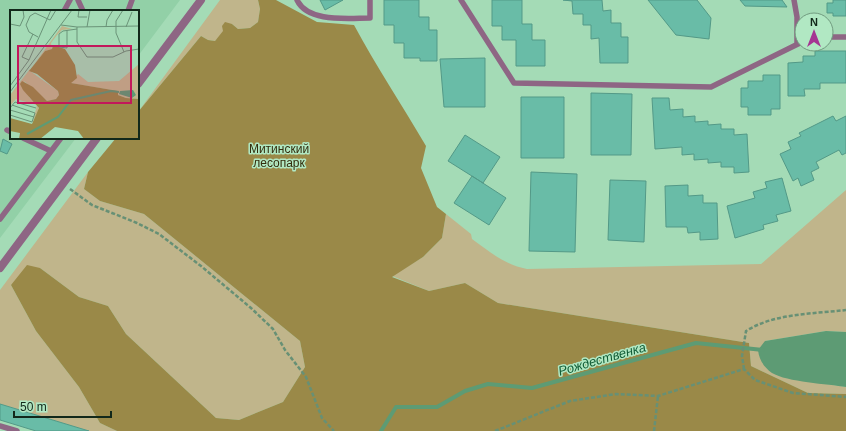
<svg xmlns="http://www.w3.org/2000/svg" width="846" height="431" font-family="Arial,sans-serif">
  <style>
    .built { fill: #92d0a7 }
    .green { fill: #c0b58b }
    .forest { fill: #9a8948 }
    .water { fill: #5d9b74 }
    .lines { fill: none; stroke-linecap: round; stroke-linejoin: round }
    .stream { stroke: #5d9b74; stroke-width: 4 }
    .building { fill: #69bca7; stroke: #539987 }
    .path { stroke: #679075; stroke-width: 2.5; stroke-dasharray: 4 2; stroke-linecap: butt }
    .lane { stroke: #8e6684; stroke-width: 5.5 }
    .street { stroke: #8e6684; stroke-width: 8 }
    .labels { text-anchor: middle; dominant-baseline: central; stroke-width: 3; stroke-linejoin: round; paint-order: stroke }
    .park-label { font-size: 12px; fill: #332c0d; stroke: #b1e8c3 }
    .water-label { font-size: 13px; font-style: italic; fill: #125c36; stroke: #b1e8c3 }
    .inset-river { fill: none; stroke: #5d9b74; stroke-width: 2 }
    .inset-road { fill: none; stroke: #6a9378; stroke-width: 1 }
    .view { fill: #c2185b; fill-opacity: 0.15; stroke: #c2185b; stroke-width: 2 }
    .inset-edge { fill: none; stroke: #12281a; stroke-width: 2 }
  </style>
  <rect width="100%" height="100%" fill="#a4dbb6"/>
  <path class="built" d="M0,0H180L138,56V11H11V138H76L0,238Z"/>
  <path class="green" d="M220,0H258L260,9L258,22L250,28L238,29L232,24L215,41L208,40L201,36L138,112Z
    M88,172L84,189L100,201L144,214L300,341L305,367L283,402L239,420L216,418L126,334L108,306L79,297L40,268L11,285L36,331L79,387L100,423L117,431H89L0,404V290Z
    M846,190V332L826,331L765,341L773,373L795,379L846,387V394L808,393L751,366L749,343L498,303L465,283L429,291L392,276L423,257L442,238L446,214L471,234L472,239C490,252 505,265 527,269L761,264Z"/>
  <path class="forest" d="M258,0H276L317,22L354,25C376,66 402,105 426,146L421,168L437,207L446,214L442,238L423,257L392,277L429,291L465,283L498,303L749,343L751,366L808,393L846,394V431H117L100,423L79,387L36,331L11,285L27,265L40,268L79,297L108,306L126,334L216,418L239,420L283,402L305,367L300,341L144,214L100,201L84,189L88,172L116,138H138V112L201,36L208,40L215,41L223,31L222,26L225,22L232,24L238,29L250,28L258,22L260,9Z"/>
  <path class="water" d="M826,331L846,332V387C828,384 787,382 772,373C764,367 759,360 758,350L765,341Z"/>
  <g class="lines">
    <path class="stream" d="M381,431L396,407H437L465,391L488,384L532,388L696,343L763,350"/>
  </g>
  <path class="building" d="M320,0H343L325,10Z
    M384,0H419V17H429V30H437V61H420V58H404V43H394V25H384Z
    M492,0H522V24H532V40H545V66H516V40H502V26H492Z
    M563,0H602L603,11L611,10V23H621V37H628V63H600L599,38L591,39V25H583V14H573L572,1Z
    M648,0H697L711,18L709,39L676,35Z
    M740,0H782L787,7L745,6Z
    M833,0H846V16H833V13H827V3H833Z
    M815,51H846V83H820V89H804L805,96H788V63L803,62V56H815Z
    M485,58V107H444L440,59Z
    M763,75H780V109H771V115H748V107H741V88H748V81H763Z
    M591,93L632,94L631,155H591Z
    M521,97H564V158H521Z
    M652,98H669L670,110L683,109V117L695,116V122L708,121V125L721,124V129H734V135L747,134L749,172L734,173V167H721V162L708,163V159L694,160V154L682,155V147L655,149Z
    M833,116L836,121L846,116V153L842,155L839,150L816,162L819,168L811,172L814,180L801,186L798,178L793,181L780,154L791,149L788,142L801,136L799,133Z
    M465,135L500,157L483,183L448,161Z
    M3,139L12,144L7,154L0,151Z
    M531,172L577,174L575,252L529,251Z
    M472,176L506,198L489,225L454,203Z
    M782,178L791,211L776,215L778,221L763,225L764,229L735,238L727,206L755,198L753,192L767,188L765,182Z
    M610,180L646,181L644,242L608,240Z
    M688,185V196L703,195V203H717L718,239L700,240V232L688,233L687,227H666L665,186Z
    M0,404L89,431H36L0,420Z"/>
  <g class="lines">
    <path class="path" d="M70,189L92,205L137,223L159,234L201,266L251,308L273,329L285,350L306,377L322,418L334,431
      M744,369L742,356L746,331C775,313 813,314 846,310
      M495,431L570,401L616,394L658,396L744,369L755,380L793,393L846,397
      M654,431L658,396"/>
    <path class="lane" d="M78,0L83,11
      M297,0C308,23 348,18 370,18V0
      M461,0L514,83L711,87L802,42
      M794,0L797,17V44
      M64,11L70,0
      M128,11L132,0
      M826,37H846
      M7,130L11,132
      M23,138L51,151
      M0,219L61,138
      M0,426L17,431"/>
    <path class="street" d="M138,84L201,0
      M0,268L97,138"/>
  </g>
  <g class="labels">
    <g class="park-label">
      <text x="279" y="149">Митинский<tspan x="279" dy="14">лесопарк</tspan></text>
    </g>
    <g class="water-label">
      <text transform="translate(602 359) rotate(-16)">Рождественка</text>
    </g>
  </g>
  <g transform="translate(10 10)">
    <rect width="129" height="129" fill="#a4dbb6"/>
    <path d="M52,16L62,19L52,20L47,25L41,33L42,39L35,41L25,53ZM129,54V89L116,88L108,85V81L60,73L68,64L78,72L109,71ZM20,59V61L48,81L49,85L46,89L37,91L14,71L19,87L27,95L29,99L23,111L27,95L6,89L0,96V85Z" fill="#c0b58b"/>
    <path d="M43,35L55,39L65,55L67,68L61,73L108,81V85L116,88L129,89V129H74L68,121L45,117L30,129H9L10,123L0,121V108L22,114L29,98L13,80L10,74L12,71L23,77L37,91L46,89L49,85L48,81L27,64L19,61L35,41L42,39Z" fill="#9a8948"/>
    <path d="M123,80L126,85L122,88L109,84L110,81Z" fill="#5d9b74"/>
    <path class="inset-river" d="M17,124L48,107L61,90L101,81L109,82"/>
    <path class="inset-road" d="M69,0L68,7H77M113,0L106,11V23L114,42M0,14L10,16L14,7L13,0M51,15L67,17L129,16M67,17V32L77,47H103L116,41L129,39M77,17L80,0M96,17L97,10L103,0M116,17L122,2M57,20V38L49,37V24L53,21L67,19M28,27L19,22L16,15L20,6L25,3L40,10L46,0M19,50L12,47L23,24M0,76L19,50L41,0M0,82L62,0M0,98L5,92L26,98M0,100L24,107M0,105L22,112L25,103L2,95"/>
    <path class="view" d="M8,36H121V93H8Z"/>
    <rect width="129" height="129" class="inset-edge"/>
  </g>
  <g transform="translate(814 32)"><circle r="19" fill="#b1e8c3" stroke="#719b7f"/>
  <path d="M0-3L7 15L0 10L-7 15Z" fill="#a53592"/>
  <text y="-6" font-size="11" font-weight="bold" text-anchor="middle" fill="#12281a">N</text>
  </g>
  <path d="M14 411v6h97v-6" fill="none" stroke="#12281a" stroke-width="2"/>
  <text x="20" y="411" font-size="12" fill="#12281a" stroke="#b1e8c3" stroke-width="3" paint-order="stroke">50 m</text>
</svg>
